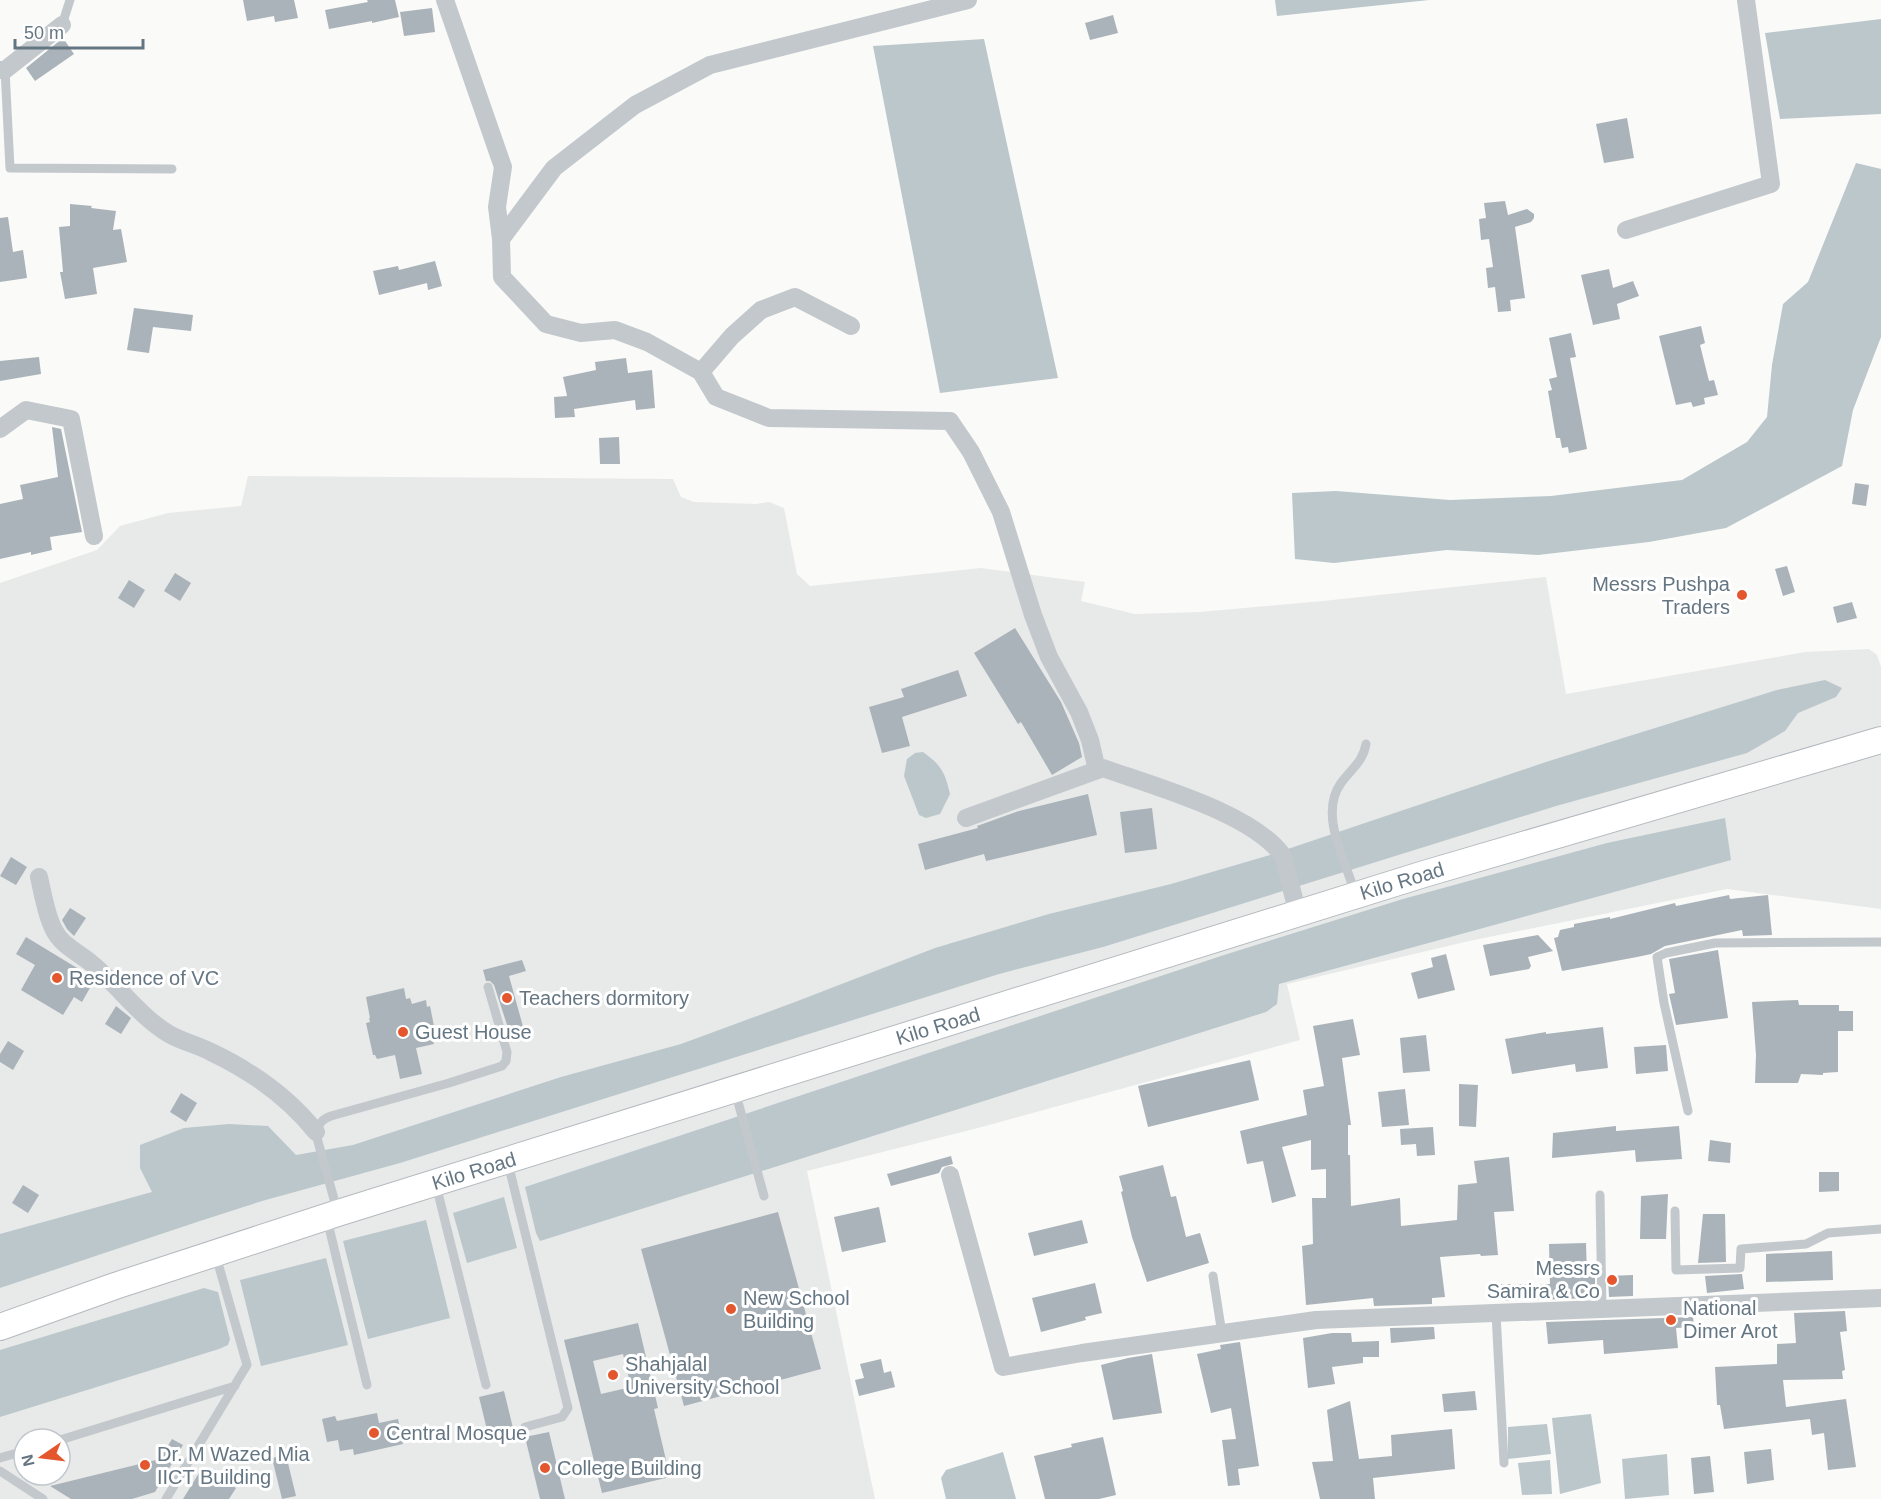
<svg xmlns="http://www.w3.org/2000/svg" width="1881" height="1499" font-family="Arial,sans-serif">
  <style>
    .built { fill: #e8e9e9; fill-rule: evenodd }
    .water { fill: #bbc7cb }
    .building { fill: #aab3b9; fill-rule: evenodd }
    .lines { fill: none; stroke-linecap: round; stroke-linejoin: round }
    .secondary-casing { stroke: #b3babf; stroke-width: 28 }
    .lane { stroke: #c3c8cc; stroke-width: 9 }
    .street { stroke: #c3c8cc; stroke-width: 18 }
    .secondary { stroke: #fff; stroke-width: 26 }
    .poi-dot { fill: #e4572e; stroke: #fff; stroke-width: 2 }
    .labels { text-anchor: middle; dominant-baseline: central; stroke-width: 6; stroke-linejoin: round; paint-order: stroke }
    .poi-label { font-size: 20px; fill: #657683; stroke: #fff; text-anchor: start }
    .street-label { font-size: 20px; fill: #657683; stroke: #fff }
  </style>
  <rect width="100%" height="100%" fill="#fafaf8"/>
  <path class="built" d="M248,476L673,479L681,497L694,502L756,504L769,502L784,508L797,574L810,586L981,568L1085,582L1081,601L1135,614L1200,612L1323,601L1546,577L1566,694L1805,652L1869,649L1877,655L1881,667V909L1727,889L1469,941L1287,984L1300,1040L978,1128L807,1171L875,1499H0V583L97,550L120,526L168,513L241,506ZM24,1439H60V1475H24Z"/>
  <path class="water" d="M1275,0H1429L1277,16Z
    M1881,19V114L1780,119L1765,33Z
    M984,39L1058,378L940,393L873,46Z
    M1856,163L1881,169V337L1853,410L1842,466L1726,528L1649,542L1538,555L1447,550L1334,563L1295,559L1292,493L1336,491L1450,500L1551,496L1682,480L1747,442L1767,417L1772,365L1783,304L1808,282Z
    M1825,680L1842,688L1836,697L1798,713L1785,731L1747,753L1556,806L1103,947L999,974L400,1163L262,1201L197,1222L0,1288V1234L152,1192L140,1168V1145L184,1128L229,1124L268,1126L296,1155L353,1145L561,1077L681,1044L795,1002L935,948L1049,914L1171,884L1270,855L1546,762L1777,690Z
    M923,752C941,765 945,772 950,794L940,814L926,818L919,815L904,776L907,759L915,753Z
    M1725,818L1731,860L1279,984L1277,1004L1266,1012L540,1241L536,1233L525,1187L1224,955L1403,899L1607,843Z
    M504,1197L517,1248L467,1263L453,1213Z
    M426,1220L450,1318L368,1339L343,1241Z
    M326,1258L348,1345L261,1366L240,1280Z
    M204,1288L218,1292L230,1339L228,1345L219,1349L0,1417V1350Z
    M1591,1414L1601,1483L1560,1494L1552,1418Z
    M1547,1424L1551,1454L1508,1459V1427Z
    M1003,1452L1016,1499H946L941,1478L946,1470Z
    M1667,1454L1669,1495L1625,1499L1622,1459Z
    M1550,1460L1552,1494L1522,1495L1518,1463Z"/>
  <path class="building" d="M243,0H294L298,18L275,22L274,16L247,21Z
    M367,0H395L399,17L372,23V21L329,29L325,10L368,2Z
    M432,8L435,32L404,36L400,12Z
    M1113,15L1118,33L1090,40L1085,23Z
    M63,38L74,54L35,81L26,68Z
    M1627,118L1634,158L1604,163L1596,124Z
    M1505,201L1508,215L1527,209L1534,214V218L1531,222L1515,227L1525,298L1510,300L1511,311L1498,312L1495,287L1488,288L1486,268L1493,267L1489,239L1481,240L1479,219L1486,218L1484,203Z
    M70,204L92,206L91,208L116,211L113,230L121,229L127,262L93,268L97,294L65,299L60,272H63L59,227L70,226Z
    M8,217L13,252L23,250L27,278L0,282V218Z
    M435,261L442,286L428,290L427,283L379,295L373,271L398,266L399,270Z
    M1609,269L1613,288L1633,281L1639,296L1617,304L1620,319L1593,325L1581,275Z
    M134,308L193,315L191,331L153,327L149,353L127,350Z
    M1701,326L1705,343L1700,345L1709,381L1714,380L1718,395L1704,398L1705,404L1693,407L1691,402L1676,405L1659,336Z
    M1571,333L1576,357L1570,358L1587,449L1569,453L1568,447L1562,448L1560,438H1556L1548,391L1552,390L1549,379L1557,377L1549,338Z
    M39,357L41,374L0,381V361Z
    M626,358L628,373L652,370L655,408L636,410L635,400L574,409L575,417L555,418L554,397L567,396L563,377L596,370L595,362Z
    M52,427L61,429L82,532L50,537L52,550L31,555V552L0,559V504L23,499L20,485L58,477Z
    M619,437L620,464H600L599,438Z
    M1855,483L1869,485L1866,506L1852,504Z
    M1787,566L1795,592L1783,596L1775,569Z
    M175,573L191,583L180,601L164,591Z
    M129,580L145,590L134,608L118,598Z
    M1852,602L1857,618L1837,623L1833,607Z
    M1015,628L1061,702L1079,743L1082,757L1052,775L1021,722L1018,724L974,653Z
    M958,670L967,696L902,717L910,746L882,753L869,707L904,697L901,689Z
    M1088,794L1097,835L986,861L984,854L925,870L918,844L978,828L977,826L1019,811Z
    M1152,808L1157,849L1125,853L1120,812Z
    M11,857L27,867L16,885L0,876Z
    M1729,895L1730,899L1768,895L1772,935L1743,936L1742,930L1665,946L1651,954L1637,957L1562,971L1554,938L1558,937L1560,930L1574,927V924L1610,917V919L1675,903L1676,906Z
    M70,908L86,918L74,936L67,929L62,920Z
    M1538,935L1553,951L1528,957L1531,966L1529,969L1490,976L1483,945Z
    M26,937L87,974L83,982L91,986L82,1002L74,997L63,1015L21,990L35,965L16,954Z
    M1718,950L1728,1018L1676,1025L1669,994L1675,993L1669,959Z
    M1446,954L1455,990L1418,999L1411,973L1433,967L1431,958Z
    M522,960L526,971L509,976L524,1030L510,1034L494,985L490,981H486L483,970Z
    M404,988L406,999L410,998L412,1004L426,1000L427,1007L430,1006L436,1036L432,1037L434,1044L416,1048L422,1074L400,1079L395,1055L377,1059L375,1055H373L366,1023L370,1022L369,1018H370L366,997Z
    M1798,1000L1799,1005H1839V1011H1853V1031H1838V1072L1823,1073V1075L1801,1074L1798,1083H1755L1756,1055L1752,1002Z
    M116,1006L131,1018L121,1034L105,1024Z
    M1353,1019L1360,1055L1342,1058L1351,1125H1348V1155H1350L1351,1206L1400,1198L1401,1226L1457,1220L1458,1185L1477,1183L1474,1161L1509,1157L1514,1211L1494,1212L1498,1255L1481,1256L1480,1254L1440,1257L1445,1297L1432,1298V1304L1374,1306L1373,1298L1306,1305L1302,1246L1313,1244L1312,1198H1326V1169L1311,1170V1140L1282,1147L1296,1196L1272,1203L1263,1161L1247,1164L1240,1131L1307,1115L1303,1090L1324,1086L1313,1026Z
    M1603,1027L1608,1068L1576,1072L1575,1064L1512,1074L1505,1039L1546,1032V1034Z
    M1426,1035L1430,1071L1403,1073L1400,1038Z
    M8,1041L24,1051L13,1070L0,1062V1054Z
    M1666,1045L1668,1071L1636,1074L1634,1047Z
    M1250,1060L1259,1100L1148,1127L1138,1086Z
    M1459,1084L1478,1085L1476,1127L1459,1126Z
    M1405,1089L1409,1125L1382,1127L1378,1092Z
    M181,1093L197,1103L186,1122L170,1112Z
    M1616,1126V1131L1679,1126L1682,1159L1636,1162L1635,1150L1552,1158L1553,1133Z
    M1433,1127L1435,1155L1417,1156L1416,1144L1401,1145L1400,1129Z
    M1710,1140L1731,1143L1730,1163L1708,1161Z
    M951,1156L953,1164L942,1167L939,1173L891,1186L887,1174Z
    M1163,1165L1171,1197L1176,1196L1186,1237L1200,1233L1209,1263L1147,1282L1132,1237L1121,1192L1123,1191L1119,1176Z
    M1819,1172H1839V1191L1819,1192Z
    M23,1185L39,1195L28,1213L12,1203Z
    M1668,1194L1666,1239H1640L1641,1196Z
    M879,1207L886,1242L842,1252L834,1217Z
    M778,1212L821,1369L684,1406L641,1249Z
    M1703,1214H1725L1726,1262L1698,1263Z
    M1082,1220L1088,1243L1034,1256L1028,1233Z
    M1586,1243L1587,1276H1595V1298L1502,1301L1501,1284H1550L1549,1244Z
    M1832,1251L1833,1280L1766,1282V1254Z
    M1742,1274L1744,1289L1707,1293L1705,1276Z
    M1633,1275V1296L1609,1297L1608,1276Z
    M1095,1283L1102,1313L1085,1317L1086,1320L1041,1332L1032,1298Z
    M1845,1311L1847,1331L1840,1332L1845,1370L1842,1371L1843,1379L1783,1380L1786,1407L1846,1399L1856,1467L1828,1470L1824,1433L1812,1435L1810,1419L1724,1429L1720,1405H1717L1715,1367L1777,1364V1344L1796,1343L1794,1313Z
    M1693,1317L1694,1327L1676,1328L1678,1348L1604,1354L1603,1340L1548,1344L1546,1322Z
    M638,1323L658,1408L654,1409L670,1477L602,1493L564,1340ZM623,1354L631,1387L601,1394L593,1361Z
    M1434,1327L1435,1339L1391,1343L1390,1328Z
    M1332,1333H1351L1352,1342L1379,1341V1357H1363V1363L1332,1367L1335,1384L1308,1388L1303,1338Z
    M1240,1342L1259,1466L1238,1469L1240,1485L1228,1486L1222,1440L1236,1439L1231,1408L1211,1413L1197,1354L1221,1349L1220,1345Z
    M1152,1354L1162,1413L1113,1420L1101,1365L1128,1358Z
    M881,1359L884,1373L891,1371L895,1387L859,1396L855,1380L864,1378L860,1364Z
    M504,1391L513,1428L488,1434L479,1397Z
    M1475,1391L1477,1410L1444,1412L1442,1394Z
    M1350,1401L1359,1459L1392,1456L1391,1435L1452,1429L1455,1469L1373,1478L1375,1499H1320L1312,1462L1333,1461L1327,1410Z
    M377,1413L379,1423L398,1419L403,1444L354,1455L353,1449L340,1451L338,1440L327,1442L322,1419L335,1416L337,1421Z
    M549,1432L565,1499H540L525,1437Z
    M1103,1437L1116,1495L1099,1499H1045L1034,1456L1072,1447L1071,1444Z
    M172,1439L183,1445L155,1492L132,1499H71L50,1486L160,1459Z
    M1771,1449L1774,1480L1747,1484L1744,1452Z
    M286,1455L296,1496L282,1499L272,1458Z
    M1710,1456L1714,1492L1694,1494L1691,1458Z
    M199,1473L216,1484L220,1478L236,1488L229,1499H183Z"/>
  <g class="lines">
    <defs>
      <path id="secondary" d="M0,1327L115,1286L338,1213L1424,874L1881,740"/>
    </defs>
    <use href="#secondary" class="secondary-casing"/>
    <path class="lane" d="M62,25L70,0
      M5,70L10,168L172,169
      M1352,884C1342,854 1320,812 1341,783C1351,769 1363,762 1366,744
      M735,1091L764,1196
      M1688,1111L1664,1003L1657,957L1666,953L1715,943L1881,942
      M508,1163L568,1408L562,1417L525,1427
      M436,1185L486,1385
      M1600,1195L1602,1310
      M337,1210L317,1138C316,1127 320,1120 331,1116L449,1083L502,1066L506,1061L507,1052L488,987
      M1675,1211L1676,1270L1740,1268L1741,1249L1806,1244L1828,1233L1881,1229
      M327,1219L367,1385
      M1213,1276L1222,1334
      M1496,1314L1504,1463
      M60,1440L235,1386
      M0,1458L24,1451
      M0,1471L43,1499
      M166,1499L247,1365L216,1256"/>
    <path class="street" d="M445,0L503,167L497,207L501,239
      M0,70H5L62,25
      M1626,230L1771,184L1746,0
      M851,326L795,297L761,310L732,336L701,372L647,342L615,330L581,333L546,324L502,277L501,239L554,168L635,105L710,65L968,0
      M701,372L716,397L769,418L950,421L971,452L1001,512L1033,615L1049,657L1079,712L1090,740L1097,770
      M0,429L26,410L71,419L94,536
      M966,818L1103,768C1153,786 1253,813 1283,856L1298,914
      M39,877C43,894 46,915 54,930C62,946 78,952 91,963C118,985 139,1016 169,1034C183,1042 198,1045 211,1052C251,1071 289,1098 316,1132
      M950,1175L1003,1367L1082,1353L1316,1320L1881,1298"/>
    <use href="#secondary" class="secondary"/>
  </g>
  <g class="poi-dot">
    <circle cx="1742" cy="595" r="6"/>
    <circle cx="57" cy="978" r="6"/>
    <circle cx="507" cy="998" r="6"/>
    <circle cx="403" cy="1032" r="6"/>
    <circle cx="1612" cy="1280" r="6"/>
    <circle cx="731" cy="1309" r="6"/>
    <circle cx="1671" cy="1320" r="6"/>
    <circle cx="613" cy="1375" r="6"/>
    <circle cx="374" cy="1433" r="6"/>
    <circle cx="145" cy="1465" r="6"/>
    <circle cx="545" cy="1468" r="6"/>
  </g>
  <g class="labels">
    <g class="poi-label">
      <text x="1730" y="584" text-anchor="end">Messrs Pushpa<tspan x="1730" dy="23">Traders</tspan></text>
      <text x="69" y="978">Residence of VC</text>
      <text x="519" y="998">Teachers dormitory</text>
      <text x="415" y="1032">Guest House</text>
      <text x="1600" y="1268" text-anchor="end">Messrs<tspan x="1600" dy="23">Samira &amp; Co</tspan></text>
      <text x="743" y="1298">New School<tspan x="743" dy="23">Building</tspan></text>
      <text x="1683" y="1308">National<tspan x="1683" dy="23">Dimer Arot</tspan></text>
      <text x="625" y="1364">Shahjalal<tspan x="625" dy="23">University School</tspan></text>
      <text x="386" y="1433">Central Mosque</text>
      <text x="157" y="1454">Dr. M Wazed Mia<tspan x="157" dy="23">IICT Building</tspan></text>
      <text x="557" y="1468">College Building</text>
    </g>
    <g class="street-label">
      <text transform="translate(1402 881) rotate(-17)">Kilo Road</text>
      <text transform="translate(938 1026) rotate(-17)">Kilo Road</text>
      <text transform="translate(474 1171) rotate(-17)">Kilo Road</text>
    </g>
  </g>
  <g transform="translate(42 1457) rotate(256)"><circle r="28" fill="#ffffff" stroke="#c1c8cd" stroke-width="1.5"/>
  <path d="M0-4.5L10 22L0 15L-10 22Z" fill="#e4572e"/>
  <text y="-9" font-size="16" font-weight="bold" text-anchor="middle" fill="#657683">N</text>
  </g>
  <path d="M15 39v9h128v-9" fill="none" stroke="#657683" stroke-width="3"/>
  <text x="24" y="39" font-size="18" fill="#657683" stroke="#ffffff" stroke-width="4.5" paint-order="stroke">50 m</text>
</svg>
